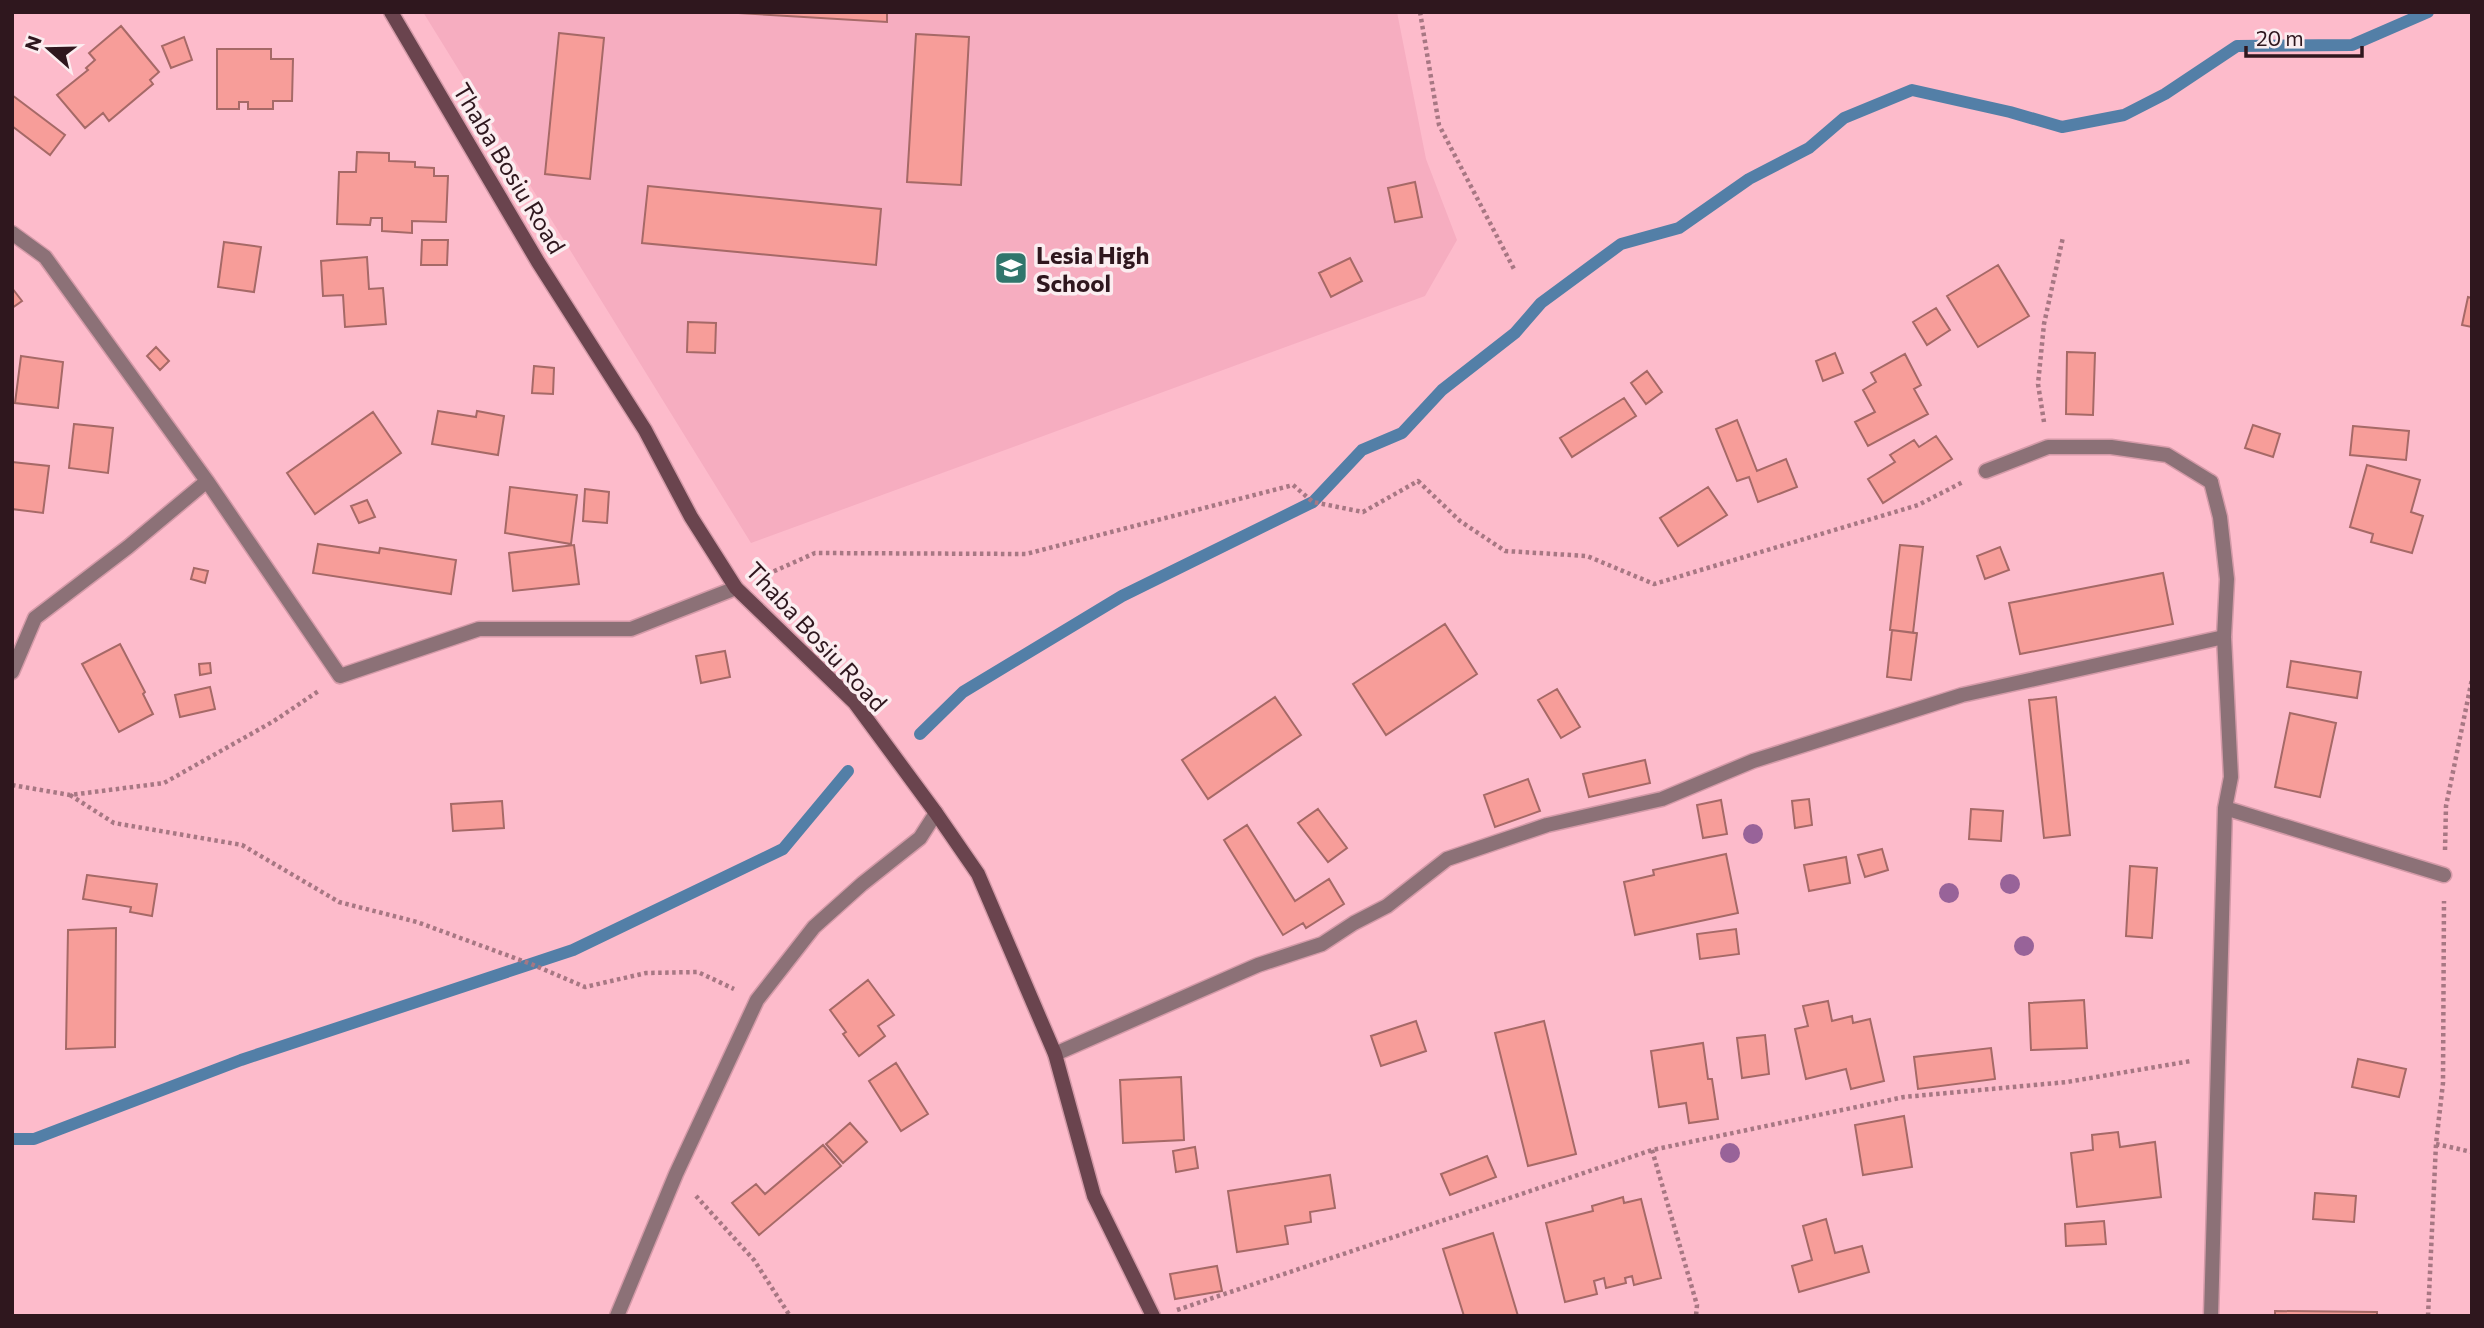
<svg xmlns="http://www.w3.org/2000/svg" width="2484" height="1328" font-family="Commissioner,sans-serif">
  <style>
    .built { fill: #f6adc0 }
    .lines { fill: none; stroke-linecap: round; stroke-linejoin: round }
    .stream { stroke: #537fa7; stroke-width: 12 }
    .building { fill: #f79d99; stroke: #a66967; stroke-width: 2 }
    .lane-casing { stroke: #d49aa8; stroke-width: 17 }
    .street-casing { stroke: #d49aa8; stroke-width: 17 }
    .secondary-casing { stroke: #d49aa8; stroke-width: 17 }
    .path { stroke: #a77783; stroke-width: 4.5; stroke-dasharray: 3.5 3.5; stroke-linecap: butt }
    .lane { stroke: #8c7177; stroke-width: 14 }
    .street { stroke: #8c7177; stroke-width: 14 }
    .secondary { stroke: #6a444e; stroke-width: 14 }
    .tree { fill: #986399 }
    .labels { text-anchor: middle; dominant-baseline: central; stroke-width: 7; stroke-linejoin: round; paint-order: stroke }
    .street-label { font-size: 24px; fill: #2f171e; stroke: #fbedf0 }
    .poi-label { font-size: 24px; font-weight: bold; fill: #2f171e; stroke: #fbedf0; text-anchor: start }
  </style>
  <rect width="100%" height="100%" fill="#fdbbcb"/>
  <path class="built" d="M423,12H1397L1426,159L1457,240L1425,296L751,543Z"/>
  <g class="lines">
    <path class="stream" d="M920,734L963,692L1122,596L1313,502L1362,450L1402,433L1442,390L1515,333L1541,303L1621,244L1679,228L1749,179L1809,148L1844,118L1912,90L2010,112L2062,127L2124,115L2165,94L2237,46L2352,45L2428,12
      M12,1139H34L241,1060L573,950L783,849L848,771"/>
  </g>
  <path class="building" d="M721,12H887V22Z
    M121,26L159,72L150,80L153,84L109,121L103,113L85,128L57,95L88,70L86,68L95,60L89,53Z
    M559,33L604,38L590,179L545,174Z
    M916,34L969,37L961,185L907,182Z
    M184,37L192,60L171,68L162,46Z
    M217,49H271V59H293L292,101H273V109H248V102H239V109H217Z
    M12,95L65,135L50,155L12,126Z
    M357,152L389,153V161L415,162V167L434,168V176H448L446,222L412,221V233L382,231V218H371L370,225L337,224L339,172H356Z
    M1415,182L1422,217L1395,222L1388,188Z
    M648,186L881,209L876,265L642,243Z
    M422,240H448L447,265H421Z
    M224,242L261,247L254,292L218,287Z
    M367,257L369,289L383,288L386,324L345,327L343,295L323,296L321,261Z
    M1350,258L1362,281L1331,297L1319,273Z
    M1998,265L2029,316L1978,347L1947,296Z
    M12,288L22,301L12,308Z
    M2468,297L2472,298V327L2462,325Z
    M1936,308L1950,330L1927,345L1913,322Z
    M688,322L716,323L715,353L687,352Z
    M156,347L169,361L160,370L147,356Z
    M2067,352L2095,353L2093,415L2066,414Z
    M1835,353L1843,373L1823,381L1816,361Z
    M1905,354L1921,385L1914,389L1928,414L1868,446L1855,422L1875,412L1863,390L1876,382L1871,373Z
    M21,356L63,362L58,408L15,403Z
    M534,366L554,368L553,394L532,393Z
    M1647,371L1662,392L1646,404L1631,383Z
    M1624,398L1636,416L1572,457L1560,438Z
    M438,411L476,417L477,411L504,416L498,455L432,444Z
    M373,412L401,453L315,514L287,473Z
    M1737,420L1757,471L1786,459L1797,487L1758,502L1749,477L1737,481L1716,429Z
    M74,424L113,428L108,473L69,468Z
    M2253,425L2280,434L2273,457L2245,448Z
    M2353,426L2409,431L2406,460L2350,455Z
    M1936,436L1952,459L1883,503L1868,479L1895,462L1890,455L1914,440L1919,447Z
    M12,462L49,466L43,513L12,509Z
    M2367,465L2420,480L2411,512L2423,516L2412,553L2371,542L2373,534L2350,527Z
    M510,487L577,495L571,544L505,533Z
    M1708,487L1727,515L1678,546L1660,518Z
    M585,489L609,492L607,523L583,521Z
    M367,500L375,517L359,523L351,506Z
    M318,544L379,553L380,548L456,560L451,594L313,573Z
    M574,545L579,584L513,591L509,553Z
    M1900,545L1923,547L1913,633L1890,630Z
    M2000,547L2009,570L1985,579L1977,556Z
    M194,568L208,571L205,583L191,579Z
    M2163,573L2173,624L2020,654L2009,603Z
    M1445,624L1477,674L1386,735L1353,684Z
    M1892,630L1917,633L1911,680L1887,677Z
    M120,644L145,692L143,694L153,714L119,732L82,664Z
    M725,651L730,677L701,683L696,656Z
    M2291,661L2361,672L2357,698L2287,687Z
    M210,663L211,673L200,675L199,664Z
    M210,687L215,709L180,717L175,695Z
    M1557,689L1580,727L1561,738L1538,700Z
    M1275,697L1301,735L1208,799L1182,760Z
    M2056,697L2070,835L2044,838L2029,700Z
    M2290,713L2336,723L2320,797L2275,787Z
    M1645,760L1650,783L1589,797L1583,774Z
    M1528,779L1540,811L1495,827L1484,795Z
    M1809,799L1812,825L1795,828L1792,801Z
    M1721,800L1727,834L1703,838L1697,805Z
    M502,801L504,828L453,831L451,804Z
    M1318,809L1347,848L1328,862L1298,823Z
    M1971,809L2003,811L2001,841L1969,839Z
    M1247,825L1295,901L1329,879L1344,904L1306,928L1303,923L1283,935L1224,840Z
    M1882,849L1888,870L1865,877L1858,855Z
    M1726,854L1738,913L1635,935L1624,882L1654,875L1653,870Z
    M1846,857L1850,883L1809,891L1804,865Z
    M2130,866L2157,868L2152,938L2126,936Z
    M87,875L157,884L152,916L130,912L131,907L83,899Z
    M116,928L115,1047L66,1049L68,930Z
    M1736,929L1739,954L1700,959L1697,934Z
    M868,980L894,1015L878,1026L885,1036L859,1056L843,1034L846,1032L830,1010Z
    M2084,1000L2087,1048L2031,1050L2029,1003Z
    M1828,1001L1832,1021L1852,1016L1853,1023L1870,1019L1884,1081L1851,1089L1846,1069L1806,1079L1795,1029L1808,1026L1803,1006Z
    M1416,1021L1426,1051L1381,1066L1371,1036Z
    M1544,1021L1576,1154L1528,1166L1495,1033Z
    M1765,1035L1769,1074L1742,1078L1737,1038Z
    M1703,1043L1708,1079H1712L1718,1119L1689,1123L1686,1103L1659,1107L1651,1051Z
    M1991,1048L1995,1079L1918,1089L1914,1057Z
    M2358,1059L2406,1069L2399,1097L2352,1087Z
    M896,1063L928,1114L901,1131L869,1081Z
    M1181,1077L1184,1140L1123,1143L1120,1080Z
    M1904,1116L1912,1167L1863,1175L1855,1125Z
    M850,1123L867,1142L843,1163L826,1144Z
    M2118,1132L2120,1147L2155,1142L2161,1197L2077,1207L2071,1153L2093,1150L2092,1135Z
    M823,1145L841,1166L759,1235L732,1203L756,1184L765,1194Z
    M1195,1147L1198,1168L1176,1172L1173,1151Z
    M1487,1156L1496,1177L1450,1195L1441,1174Z
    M1330,1175L1335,1208L1310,1212L1311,1222L1285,1226L1288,1244L1237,1252L1228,1191Z
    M2315,1193L2356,1196L2354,1222L2313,1219Z
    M1623,1197L1624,1203L1641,1199L1661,1278L1634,1285L1632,1276L1625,1278L1626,1283L1606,1288L1604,1278L1594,1281L1597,1294L1565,1302L1546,1223L1593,1211L1592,1206Z
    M1826,1219L1835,1253L1862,1246L1869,1272L1799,1292L1792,1266L1812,1260L1803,1226Z
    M2104,1221L2106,1244L2066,1246L2065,1224Z
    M1493,1233L1518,1316H1464L1443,1249Z
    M1217,1266L1222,1291L1175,1299L1170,1274Z
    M2275,1311L2377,1312V1316H2275Z"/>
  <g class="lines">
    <defs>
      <path id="lane" d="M1986,471L2048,447H2111L2167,455L2211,482
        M1055,1054L1258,965L1322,944L1354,923L1387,906L1447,859L1547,825L1662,799L1753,761L1962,695L2224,637
        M617,1316L676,1174L757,1000L814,927L862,884L920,838L936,813"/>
      <path id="street" d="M12,233L45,257L207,481L340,676L479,629H631L736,588
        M12,672L35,618L128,547L207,481
        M2225,808L2444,875
        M2211,1316L2225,808L2231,777L2224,637L2227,579L2220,517L2211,482"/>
      <path id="secondary" d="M391,12L538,262L645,430L691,517L736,588L855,703L936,813L978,874L1055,1054L1094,1196L1153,1316"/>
    </defs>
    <use href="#lane" class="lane-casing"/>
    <use href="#street" class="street-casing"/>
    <use href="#secondary" class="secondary-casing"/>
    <path class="path" d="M1420,12L1439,125L1515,271
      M2044,422L2038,384L2044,324L2063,237
      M761,577L815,553L1026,554L1293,485L1313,502L1363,512L1418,481L1460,521L1505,551L1587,556L1654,584L1918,505L1963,482
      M12,785L70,795L164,783L274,721L320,690
      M70,795L114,823L242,845L339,902L417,922L531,964L585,987L646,973L698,972L734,989
      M2445,850L2446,806L2472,679
      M2436,1144L2472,1152
      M1652,1150L1697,1305L1696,1316
      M696,1196L754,1260L790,1316
      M1177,1310L1652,1150L1904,1097L2067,1082L2191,1061
      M2428,1316L2436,1144L2443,1083L2444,901"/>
    <use href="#lane" class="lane"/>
    <use href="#street" class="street"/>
    <use href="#secondary" class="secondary"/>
  </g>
  <g class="tree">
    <circle cx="1753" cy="834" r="10"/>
    <circle cx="2010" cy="884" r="10"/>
    <circle cx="1949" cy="893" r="10"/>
    <circle cx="2024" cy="946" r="10"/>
    <circle cx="1730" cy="1153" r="10"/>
  </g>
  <defs>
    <symbol id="school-square" viewBox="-11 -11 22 22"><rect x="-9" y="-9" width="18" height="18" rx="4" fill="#30766c" stroke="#fbedf0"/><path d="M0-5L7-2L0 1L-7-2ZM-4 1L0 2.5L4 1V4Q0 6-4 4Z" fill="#fff"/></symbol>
  </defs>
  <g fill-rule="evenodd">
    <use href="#school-square" x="992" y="249" width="38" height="38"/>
  </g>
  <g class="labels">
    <g class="street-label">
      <text transform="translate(510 168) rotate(59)">Thaba Bosiu Road</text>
      <text transform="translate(817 636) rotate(47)">Thaba Bosiu Road</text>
    </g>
    <g class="poi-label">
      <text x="1036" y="254">Lesia High<tspan x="1036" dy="28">School</tspan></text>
    </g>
  </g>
  <rect width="2484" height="1328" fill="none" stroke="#2f171e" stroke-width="28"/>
  <g transform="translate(49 49) rotate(290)" stroke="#fbedf0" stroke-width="5" paint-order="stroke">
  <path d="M0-5L12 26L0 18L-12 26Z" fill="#2f171e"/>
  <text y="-10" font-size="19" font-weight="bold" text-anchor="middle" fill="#2f171e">N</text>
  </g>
  <path d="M2246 46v10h116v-10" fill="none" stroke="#2f171e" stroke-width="3.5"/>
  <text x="2256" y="46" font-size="21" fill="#2f171e" stroke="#fbedf0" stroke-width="5" paint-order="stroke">20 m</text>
</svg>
